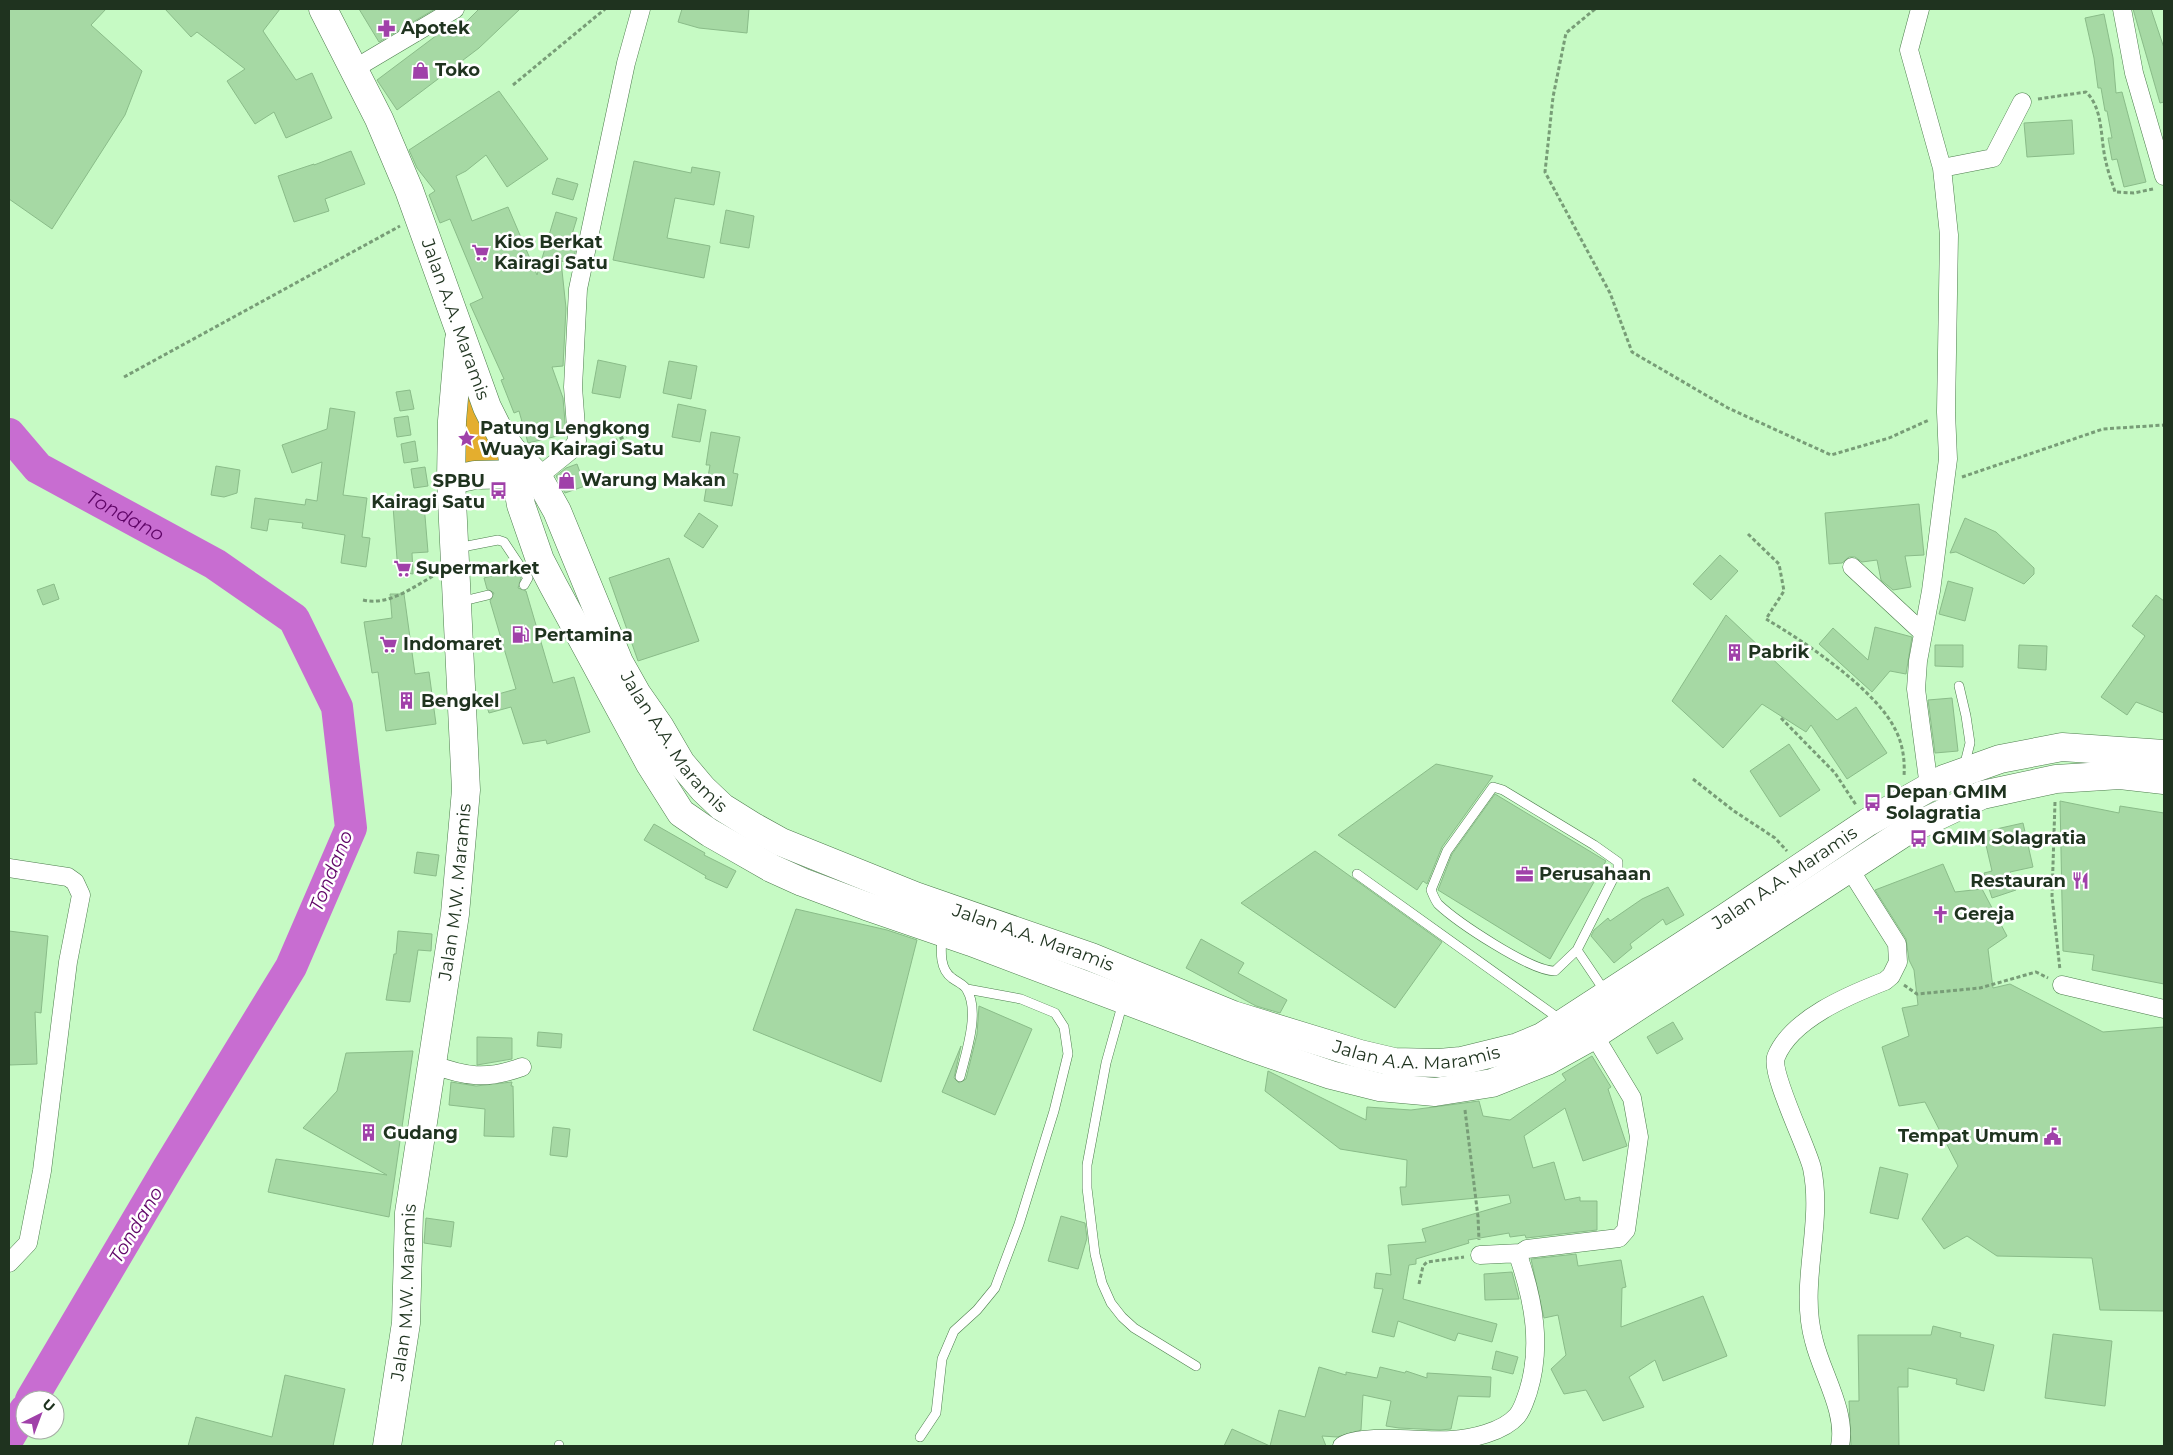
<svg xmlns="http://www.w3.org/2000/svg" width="2173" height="1455" font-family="Montserrat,sans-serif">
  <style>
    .green { fill: #e4ae2e }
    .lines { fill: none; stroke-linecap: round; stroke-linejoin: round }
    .river { stroke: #c86dd1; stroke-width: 32 }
    .building { fill: #a6d9a4; stroke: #8abc89 }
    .service-casing { stroke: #4d7d4d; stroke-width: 10 }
    .minor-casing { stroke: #4d7d4d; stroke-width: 19 }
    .trunk-casing { stroke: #4d7d4d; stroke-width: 29 }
    .path { stroke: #789d77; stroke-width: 3; stroke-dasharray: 4 2.5; stroke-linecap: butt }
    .service { stroke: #fff; stroke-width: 9 }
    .minor { stroke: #fff; stroke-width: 18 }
    .trunk { stroke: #fff; stroke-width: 28 }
    .labels { text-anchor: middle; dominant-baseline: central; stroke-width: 5; stroke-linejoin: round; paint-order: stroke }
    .poi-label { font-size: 18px; font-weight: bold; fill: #1f331f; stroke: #fff; text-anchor: start }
    .street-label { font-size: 18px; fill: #1f331f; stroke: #fff }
    .water-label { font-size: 19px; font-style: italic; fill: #5f0567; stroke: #fff }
  </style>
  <rect width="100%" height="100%" fill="#c6fac4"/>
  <path class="green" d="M466,384L511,472L455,477Z"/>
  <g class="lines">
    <g class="river">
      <path id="s1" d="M9,434L38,468L215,564L294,619L337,707L351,828L291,967L168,1168L31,1400"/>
      <path d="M9,1437L25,1410"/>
    </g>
  </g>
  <path class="building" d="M9,9H106L91,25L142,71L125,115L52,229L9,199Z
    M165,9H280L263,31L296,80L312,73L332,118L286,138L274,112L255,124L227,81L245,69L197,32L191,37Z
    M359,9H435L379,42Z
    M479,9H520L479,48L397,110L377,80L445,29L451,37Z
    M682,9H749L747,33L699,28L678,22Z
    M2133,9H2151L2164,48V102L2160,103Z
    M2104,14L2113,58L2116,93L2122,92L2146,182L2124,187L2117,159L2112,160L2108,138H2112L2107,111H2105L2101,88H2098L2094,58L2085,18Z
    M499,91L548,159L507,187L486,155L466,171L456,176L472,221L508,207L537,275L556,212L577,218L570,241L577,242L573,263L561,261L566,308L563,366L552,367L563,398L566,434L528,443L519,411L514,413L501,380L504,379L470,304L483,298L450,219L440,223L429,195L435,191L417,168L409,150Z
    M2072,120L2074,154L2027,157L2024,123Z
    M351,151L365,184L325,199L329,211L294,222L278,176L314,164V165Z
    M634,161L691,173L692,167L720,172L714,205L675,198L667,238L710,246L704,278L613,260Z
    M557,178L578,184L573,200L552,194Z
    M726,210L754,216L749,248L720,243Z
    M598,360L626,366L620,398L592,393Z
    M669,361L697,366L691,399L663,393Z
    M410,390L414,409L400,411L396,392Z
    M678,404L706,410L700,442L672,437Z
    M330,408L355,412L343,495L367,498L362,537L370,538L366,567L341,563L345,535L302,528L303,523L269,519L267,531L251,528L255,498L305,505L306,499L317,501L322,462L292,473L282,445L327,429Z
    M408,416L411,435L397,437L394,418Z
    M711,432L740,437L733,473L738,474L732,506L704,501L710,465H706Z
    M415,441L418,461L404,463L401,444Z
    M577,464L585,486L565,493L556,476L566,468Z
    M216,466L240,470L237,493L224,497L211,495Z
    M425,467L428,486L414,488L411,469Z
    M424,504L428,552L412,553L413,574L398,572L393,506Z
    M1919,504L1924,555L1905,556L1911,587L1893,590L1881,580L1877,560L1862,562L1855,557H1849L1842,563L1829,564L1825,513Z
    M699,513L718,526L703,548L684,536Z
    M1965,518L1996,532L2034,568V574L2024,584L1956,552L1950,553Z
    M1720,555L1738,571L1711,600L1693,584Z
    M669,558L699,641L638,661L609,578Z
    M515,569L521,578L518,588L526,591L553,683L574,677L590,732L547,744L546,740L523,744L511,707L489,713L484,698L516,689L490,601L494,593L487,589L484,578Z
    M1948,581L1973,588L1965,621L1939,614Z
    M54,584L59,599L43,605L37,590Z
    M390,594H404L415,674L429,672L436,724L386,731L378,672L372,673L364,622L392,618Z
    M2156,595L2164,601V713L2136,702L2127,715L2101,697L2145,636L2132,626Z
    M1726,615L1837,720L1856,707L1887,753L1847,779L1811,725L1806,732L1762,704L1723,748L1672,701Z
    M1875,627L1912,637L1906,674L1890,671L1872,692L1819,644L1833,628L1868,660Z
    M1935,645H1963V667L1935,666Z
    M2019,645L2047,646L2046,670L2018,668Z
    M1952,698L1958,751L1935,753L1928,700Z
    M1789,744L1820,790L1780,817L1750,771Z
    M1436,764L1493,776L1442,847L1427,884L1423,881L1417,890L1338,835Z
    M1495,794L1606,861L1550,959L1438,890L1452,854Z
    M2060,801L2119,813L2120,806L2164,813V984L2092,970L2094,955L2063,951Z
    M2023,823L2033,867L2010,872L2016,890L1992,898L1984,873L1992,871L1983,832Z
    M654,824L705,853L704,855L736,871L727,888L705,878L706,876L644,840Z
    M1315,851L1442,942L1395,1008L1241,903Z
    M417,852L439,855L436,876L414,873Z
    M1943,864L1955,892L1982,889L2007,936L1988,949L1993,988L2010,984L2103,1032L2164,1027V1311L2100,1310L2092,1258L1997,1256L1967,1236L1944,1249L1922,1219L1958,1166L1925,1102L1899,1106L1882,1047L1909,1036L1902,1008L1918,1005L1914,970L1909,960L1906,939L1875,890Z
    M1668,887L1684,915L1666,925L1663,919L1630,944L1632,948L1614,963L1591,936L1594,930L1608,918L1610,921L1642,899Z
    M796,909L887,930L917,940L881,1082L753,1030Z
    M9,931L48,936L41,1013L35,1012L37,1064L10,1065L9,1062Z
    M398,931L432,934L431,951L418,950L410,1002L386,1000L394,954H396Z
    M1201,939L1244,963L1238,973L1287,1000L1280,1013L1256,1006L1186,968Z
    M979,1006L1032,1029L995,1115L942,1092L961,1046L954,1078L959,1083L966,1079L977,1034Z
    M1673,1022L1683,1039L1657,1054L1647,1037Z
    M538,1032L562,1034L561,1048L537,1046Z
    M477,1037L512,1038V1059L477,1065Z
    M413,1051L389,1217L268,1192L276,1159L387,1175L303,1128L337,1091L346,1053Z
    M1592,1056L1611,1087L1608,1089L1627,1146L1583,1161L1565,1108L1524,1136L1533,1168L1554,1162L1565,1200L1580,1197V1201H1597V1230L1526,1238L1525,1235L1510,1237L1509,1233L1468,1240L1469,1243L1416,1259V1264L1409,1265L1403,1299L1497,1324L1492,1342L1458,1333L1455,1341L1398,1321L1394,1337L1372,1332L1383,1289L1374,1288L1376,1273L1391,1275L1388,1245L1426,1242L1422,1229L1511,1203L1509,1195L1402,1205L1400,1187H1406L1407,1160L1340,1149L1265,1091L1268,1071L1366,1120L1367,1107L1411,1110L1479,1101L1483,1116L1510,1120L1566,1080L1562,1074Z
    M451,1082L476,1086L512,1082L511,1086H513L514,1137L484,1136L485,1109L449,1105Z
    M553,1127L570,1129L567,1157L550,1155Z
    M1880,1167L1908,1174L1898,1219L1870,1213Z
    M1061,1216L1085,1223L1087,1238L1078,1269L1048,1261Z
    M426,1218L454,1222L451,1247L424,1243Z
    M1576,1254L1578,1266L1621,1260L1626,1287L1622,1288L1621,1327L1703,1296L1727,1356L1663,1381L1655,1360L1629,1377L1644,1407L1603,1421L1586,1390L1564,1394L1551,1369L1566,1355L1558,1315L1544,1318L1531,1259Z
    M1512,1272L1519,1299L1485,1300L1484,1274Z
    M1933,1326L1961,1333L1960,1337L1994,1345L1984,1391L1956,1384L1957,1379L1908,1368V1387H1898L1899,1446H1851L1849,1401H1859L1858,1335H1931Z
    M2053,1334L2112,1341L2105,1406L2045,1398Z
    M1496,1351L1518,1357L1513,1374L1492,1369Z
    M1319,1367L1346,1375V1372L1377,1378L1380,1367L1405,1373L1406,1371L1427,1378V1373L1491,1377L1490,1397L1458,1396L1451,1429L1440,1430L1399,1428L1386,1426L1391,1401L1363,1395L1361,1430L1337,1437L1322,1436L1326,1446H1224L1232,1429L1270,1446L1279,1410L1305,1417Z
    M285,1375L345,1389L333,1446H188L196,1417L272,1437Z"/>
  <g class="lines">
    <defs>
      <path id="service" d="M457,548L498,540L504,542L528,578L524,585
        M459,602L488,595
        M1959,686L1966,716L1970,743L1964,767
        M1357,874L1561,1020
        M942,935C941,950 939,969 952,978C957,982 965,985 967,990C980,1012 966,1053 960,1077
        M1577,950L1618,869V862L1594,845L1503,790L1493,787L1447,851L1431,890C1433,895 1435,900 1438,904C1457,922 1530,971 1555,971L1577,950L1606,993
        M1123,1002L1106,1063L1087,1165V1188L1095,1254L1102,1283L1111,1303L1122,1317L1134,1328L1196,1366
        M920,1437L936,1413L942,1359L954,1331L977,1310L995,1288L1019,1224L1054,1111L1068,1054L1064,1027L1055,1013L1021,999L967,989
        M559,1445V1446"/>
      <path id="minor" d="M1920,9L1909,50L1942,168L1949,235L1946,412L1948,459L1931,591L1918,661L1916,689L1929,787
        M2122,9L2134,73L2164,176
        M354,69L455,9
        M1942,168L1993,158L2022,102
        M533,484L538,477L570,451L577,441L573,387L578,289L626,63L641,9
        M1852,567L1922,632
        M9,868L68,877L75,882L81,895L68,962L42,1171L28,1243L9,1263
        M2062,985L2164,1009
        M431,1064C466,1077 486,1080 522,1067
        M1480,1255L1521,1253
        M1342,1446C1362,1433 1425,1442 1451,1440C1471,1439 1503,1432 1517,1416C1523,1409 1525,1400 1528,1392C1542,1347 1534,1302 1519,1258L1521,1253L1527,1249L1619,1238L1626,1230L1639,1137L1632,1098L1594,1035
        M1840,1446C1847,1412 1822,1374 1814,1341C1798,1284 1824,1226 1812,1168C1807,1147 1770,1073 1776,1057C1791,1019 1849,995 1885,981L1891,976L1898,962L1897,944L1849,868"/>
      <g id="trunk">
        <path id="s2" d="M323,9L379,119L409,190L487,407L500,433L511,449L538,477L557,511L619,662L637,694L660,727L681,763L703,789L722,807L754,827L781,842L915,896L1091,957L1233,1015L1360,1054L1394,1062L1439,1063L1461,1061L1518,1047L1542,1037L1725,918L1868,822L1944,779L2000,759L2062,747L2164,754"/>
        <path d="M511,449L521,505L540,560L553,585L650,764L681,813L710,833L771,868L802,882L866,906L971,942L1247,1046L1331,1075L1379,1087L1435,1092L1492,1083L1547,1061L1594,1035L1908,830L1982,795L2056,779L2120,775L2164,780"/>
        <path d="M451,480L475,475L516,474"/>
        <path id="s3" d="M387,1446L406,1323L409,1213L455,914L466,790L451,480L452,421L459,340"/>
      </g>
    </defs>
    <use href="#service" class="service-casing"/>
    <use href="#minor" class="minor-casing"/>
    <use href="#trunk" class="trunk-casing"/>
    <path class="path" d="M1595,9L1566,33L1553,97L1545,172L1610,293L1632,352L1728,408L1831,455L1889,438L1929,420
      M513,85L605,9
      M2038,99L2086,92C2104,109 2100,140 2106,162C2108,172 2112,182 2115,192L2134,193L2153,189
      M124,377L400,226
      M590,452L626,436
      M1962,477L2103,429L2164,425
      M1748,534L1779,564L1784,591L1766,619C1805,642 1877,690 1896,731C1903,745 1905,761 1904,776
      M363,600C388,606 412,588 433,576
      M1781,718L1835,773L1856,805
      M1693,779L1734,811L1775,838L1787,851
      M2055,802L2052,896L2060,970
      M1904,985L1917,994L1980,988L2036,972L2048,978
      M1465,1110L1478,1217L1479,1240
      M1419,1284L1423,1266L1427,1262L1464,1257"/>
    <use href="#service" class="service"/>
    <use href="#minor" class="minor"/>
    <use href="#trunk" class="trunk"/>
  </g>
  <defs>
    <symbol id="pharmacy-bare" viewBox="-9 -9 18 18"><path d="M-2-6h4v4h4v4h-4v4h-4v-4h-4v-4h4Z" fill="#a041a9" stroke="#fff" stroke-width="2.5" paint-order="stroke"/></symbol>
    <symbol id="shop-bare" viewBox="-9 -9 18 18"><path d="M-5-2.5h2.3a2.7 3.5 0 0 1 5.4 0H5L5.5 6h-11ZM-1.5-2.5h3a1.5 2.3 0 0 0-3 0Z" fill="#a041a9" stroke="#fff" stroke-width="2.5" paint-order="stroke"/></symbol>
    <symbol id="supermarket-bare" viewBox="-9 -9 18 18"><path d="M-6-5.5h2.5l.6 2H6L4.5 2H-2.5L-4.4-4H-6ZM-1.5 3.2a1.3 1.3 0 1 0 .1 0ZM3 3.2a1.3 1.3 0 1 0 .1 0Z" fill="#a041a9" stroke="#fff" stroke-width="2.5" paint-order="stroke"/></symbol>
    <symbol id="sight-bare" viewBox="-9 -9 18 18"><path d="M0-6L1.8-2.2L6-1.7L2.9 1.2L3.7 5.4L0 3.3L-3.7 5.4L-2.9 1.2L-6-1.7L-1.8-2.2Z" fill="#a041a9" stroke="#fff" stroke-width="2.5" paint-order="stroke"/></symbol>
    <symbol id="bus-bare" viewBox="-9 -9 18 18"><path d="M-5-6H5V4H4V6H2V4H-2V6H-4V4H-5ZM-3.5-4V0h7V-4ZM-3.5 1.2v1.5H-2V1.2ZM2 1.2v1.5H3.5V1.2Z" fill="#a041a9" stroke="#fff" stroke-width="2.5" paint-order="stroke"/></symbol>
    <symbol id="fuel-bare" viewBox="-9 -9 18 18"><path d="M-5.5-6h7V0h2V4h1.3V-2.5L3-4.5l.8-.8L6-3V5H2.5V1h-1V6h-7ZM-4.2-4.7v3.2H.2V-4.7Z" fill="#a041a9" stroke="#fff" stroke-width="2.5" paint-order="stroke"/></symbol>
    <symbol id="building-bare" viewBox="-9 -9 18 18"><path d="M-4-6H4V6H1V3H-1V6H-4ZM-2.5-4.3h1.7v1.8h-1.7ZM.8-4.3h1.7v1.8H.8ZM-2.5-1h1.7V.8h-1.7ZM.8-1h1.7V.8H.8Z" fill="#a041a9" stroke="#fff" stroke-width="2.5" paint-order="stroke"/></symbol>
    <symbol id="office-bare" viewBox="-9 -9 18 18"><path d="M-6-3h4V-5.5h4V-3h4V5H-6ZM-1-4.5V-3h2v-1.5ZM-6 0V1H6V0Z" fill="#a041a9" stroke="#fff" stroke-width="2.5" paint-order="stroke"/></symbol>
    <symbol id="restaurant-bare" viewBox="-9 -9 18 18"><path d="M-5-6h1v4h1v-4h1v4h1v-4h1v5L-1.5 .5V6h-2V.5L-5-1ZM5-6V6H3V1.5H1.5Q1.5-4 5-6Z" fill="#a041a9" stroke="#fff" stroke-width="2.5" paint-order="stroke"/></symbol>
    <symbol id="church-bare" viewBox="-9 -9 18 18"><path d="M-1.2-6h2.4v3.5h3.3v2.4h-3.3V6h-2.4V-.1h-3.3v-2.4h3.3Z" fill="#a041a9" stroke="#fff" stroke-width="2.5" paint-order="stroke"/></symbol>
    <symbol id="civic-bare" viewBox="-9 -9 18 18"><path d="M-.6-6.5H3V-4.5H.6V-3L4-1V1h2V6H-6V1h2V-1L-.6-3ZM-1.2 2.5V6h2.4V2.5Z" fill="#a041a9" stroke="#fff" stroke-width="2.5" paint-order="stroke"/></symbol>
  </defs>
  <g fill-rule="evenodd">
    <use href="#pharmacy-bare" x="374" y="16" width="25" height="25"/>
    <use href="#shop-bare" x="408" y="58" width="25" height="25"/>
    <use href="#supermarket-bare" x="468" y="240" width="25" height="25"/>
    <use href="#sight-bare" x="454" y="426" width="25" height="25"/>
    <use href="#shop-bare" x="554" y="468" width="25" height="25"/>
    <use href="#bus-bare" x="486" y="478" width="25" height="25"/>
    <use href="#supermarket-bare" x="390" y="556" width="25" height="25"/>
    <use href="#fuel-bare" x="508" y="622" width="25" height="25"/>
    <use href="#supermarket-bare" x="376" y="632" width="25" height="25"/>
    <use href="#building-bare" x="1722" y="640" width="25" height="25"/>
    <use href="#building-bare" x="394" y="688" width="25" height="25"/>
    <use href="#bus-bare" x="1860" y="790" width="25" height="25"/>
    <use href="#bus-bare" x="1906" y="826" width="25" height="25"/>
    <use href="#office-bare" x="1512" y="862" width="25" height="25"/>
    <use href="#restaurant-bare" x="2068" y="868" width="25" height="25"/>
    <use href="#church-bare" x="1928" y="902" width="25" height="25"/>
    <use href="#building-bare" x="356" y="1120" width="25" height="25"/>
    <use href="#civic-bare" x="2040" y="1124" width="25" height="25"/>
  </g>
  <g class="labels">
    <g class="poi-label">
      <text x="401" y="28">Apotek</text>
      <text x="435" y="70">Toko</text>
      <text x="494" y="242">Kios Berkat<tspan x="494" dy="21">Kairagi Satu</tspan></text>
      <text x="480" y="428">Patung Lengkong<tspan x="480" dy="21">Wuaya Kairagi Satu</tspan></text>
      <text x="581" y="480">Warung Makan</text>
      <text x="485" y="481" text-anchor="end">SPBU<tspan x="485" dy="21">Kairagi Satu</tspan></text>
      <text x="416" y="568">Supermarket</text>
      <text x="534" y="635">Pertamina</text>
      <text x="403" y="644">Indomaret</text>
      <text x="1748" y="652">Pabrik</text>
      <text x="421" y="701">Bengkel</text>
      <text x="1886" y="792">Depan GMIM<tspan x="1886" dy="21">Solagratia</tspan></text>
      <text x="1932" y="838">GMIM Solagratia</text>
      <text x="1539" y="874">Perusahaan</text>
      <text x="2066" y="881" text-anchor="end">Restauran</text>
      <text x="1954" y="914">Gereja</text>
      <text x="383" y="1133">Gudang</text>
      <text x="2039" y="1136" text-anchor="end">Tempat Umum</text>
    </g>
    <g class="street-label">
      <text stroke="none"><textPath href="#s2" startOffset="338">Jalan A.A. Maramis</textPath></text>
      <text stroke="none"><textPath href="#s2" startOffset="818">Jalan A.A. Maramis</textPath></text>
      <text stroke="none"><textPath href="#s2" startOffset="2062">Jalan A.A. Maramis</textPath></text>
      <text stroke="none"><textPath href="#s3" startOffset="559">Jalan M.W. Maramis</textPath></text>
      <text stroke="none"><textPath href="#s2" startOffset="1238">Jalan A.A. Maramis</textPath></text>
      <text stroke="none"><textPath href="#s2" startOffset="1642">Jalan A.A. Maramis</textPath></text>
      <text stroke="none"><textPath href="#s3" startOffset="155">Jalan M.W. Maramis</textPath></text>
    </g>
    <g class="water-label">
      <text stroke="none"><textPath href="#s1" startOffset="144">Tondano</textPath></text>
      <text transform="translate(331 871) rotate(-68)">Tondano</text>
      <text transform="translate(136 1225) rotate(-59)">Tondano</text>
    </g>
  </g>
  <rect width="2173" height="1455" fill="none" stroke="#1f331f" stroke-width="20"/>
  <g transform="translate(40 1415) rotate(42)"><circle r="24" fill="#ffffff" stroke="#a5ada5"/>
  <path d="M0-4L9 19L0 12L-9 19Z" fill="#a041a9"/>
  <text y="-8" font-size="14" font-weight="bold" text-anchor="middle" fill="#1f331f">U</text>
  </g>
</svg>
